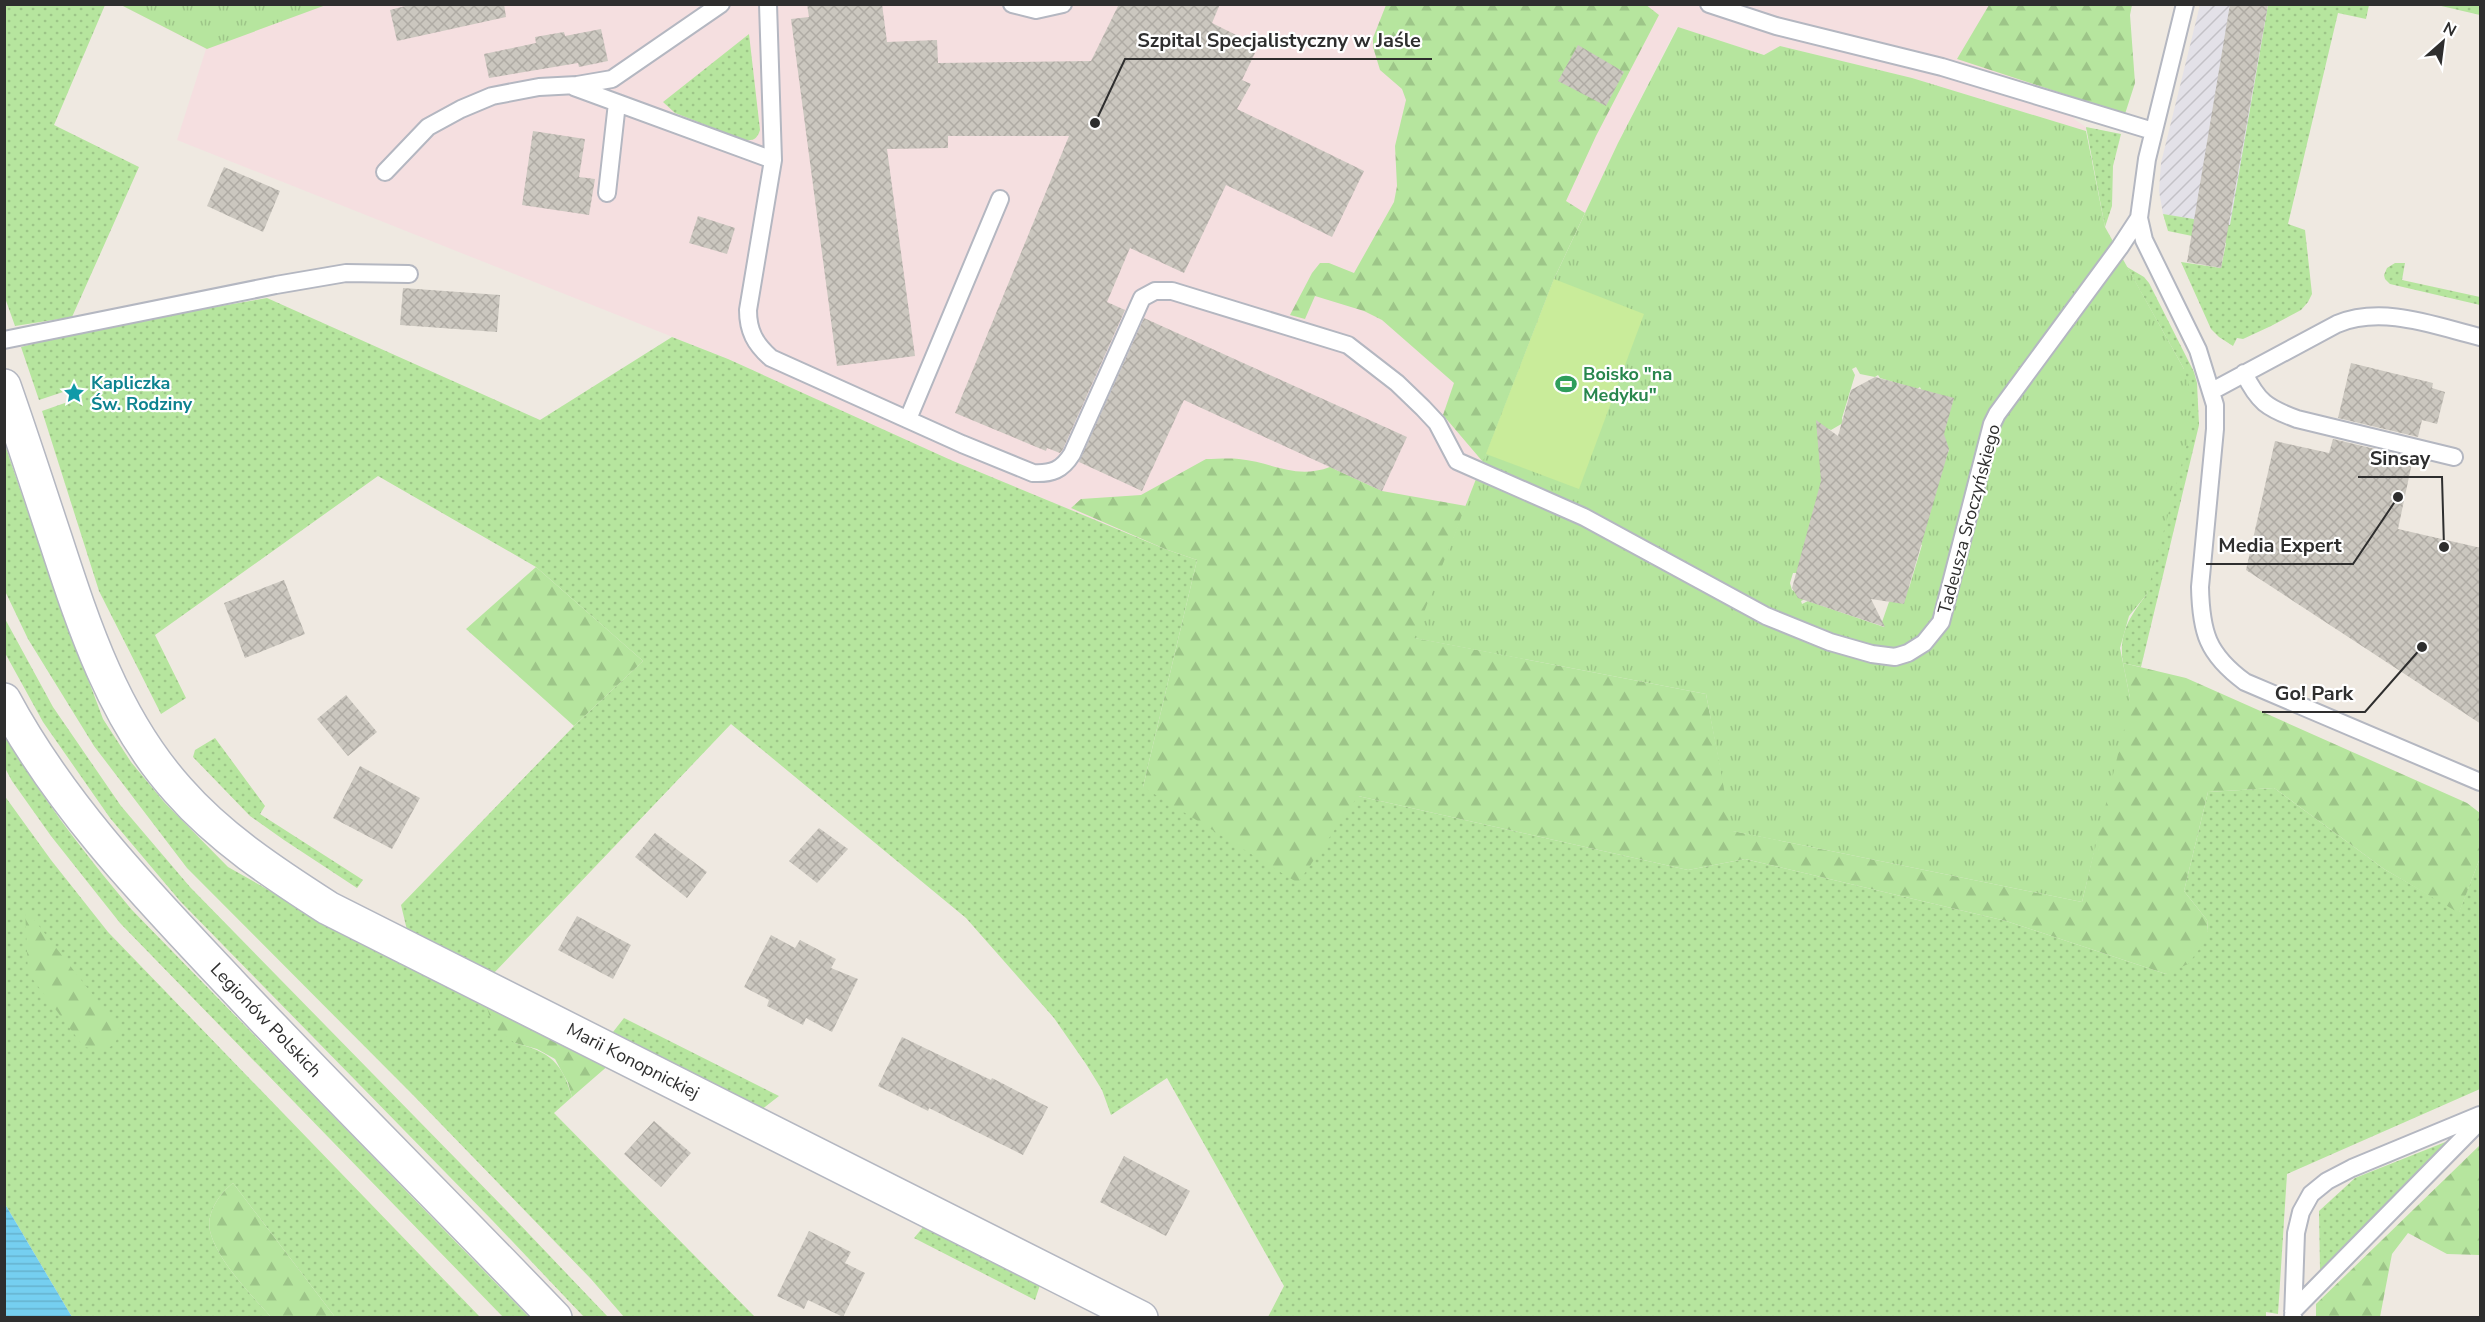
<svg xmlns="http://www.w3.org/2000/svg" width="2485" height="1322" font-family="'Nunito Sans',sans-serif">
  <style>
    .industrial { fill: url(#industrial-furrows) }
    .medical { fill: #f5dfe0 }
    .grass { fill: url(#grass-dots) }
    .forest { fill: url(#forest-firs) }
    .park { fill: url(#park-tufts); fill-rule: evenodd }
    .pitch { fill: #c9ec9a }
    .water { fill: url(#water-rules) }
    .building { fill: url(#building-cross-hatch) }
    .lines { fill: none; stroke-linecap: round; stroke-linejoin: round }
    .lane-casing { stroke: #b4b7c1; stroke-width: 20 }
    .street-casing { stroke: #b4b7c1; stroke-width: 36 }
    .secondary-casing { stroke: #b4b7c1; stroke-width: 36 }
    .lane { stroke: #fff; stroke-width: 16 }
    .street { stroke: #fff; stroke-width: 33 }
    .secondary { stroke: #fff; stroke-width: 33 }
    .labels { text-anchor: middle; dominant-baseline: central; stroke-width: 4.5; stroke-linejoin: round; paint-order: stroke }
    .leisure-label { font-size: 18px; font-weight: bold; fill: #27864d; stroke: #fff; text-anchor: start }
    .culture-label { font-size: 18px; font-weight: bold; fill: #0d838f; stroke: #fff; text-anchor: start }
    .street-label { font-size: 18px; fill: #2e2e2e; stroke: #fff }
    .leader { fill: none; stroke: #2e2e2e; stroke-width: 2 }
    .callout-dot { fill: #2e2e2e; stroke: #fff; stroke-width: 2 }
    .callout-label { font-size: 20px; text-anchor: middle; font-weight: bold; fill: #2e2e2e; stroke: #fff; stroke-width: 4.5; stroke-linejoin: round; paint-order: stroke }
  </style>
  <defs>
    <pattern id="industrial-furrows" width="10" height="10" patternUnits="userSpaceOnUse" patternTransform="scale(1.5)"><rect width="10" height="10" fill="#e3e1e8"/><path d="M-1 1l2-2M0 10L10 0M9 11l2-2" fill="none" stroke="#c3c1c7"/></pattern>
    <pattern id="grass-dots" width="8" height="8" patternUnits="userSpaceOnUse" patternTransform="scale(1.5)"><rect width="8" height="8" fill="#b6e59e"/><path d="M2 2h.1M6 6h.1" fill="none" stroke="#9dc588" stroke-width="1.8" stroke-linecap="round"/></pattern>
    <pattern id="forest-firs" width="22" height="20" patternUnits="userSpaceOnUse" patternTransform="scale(1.5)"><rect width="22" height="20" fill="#b6e59e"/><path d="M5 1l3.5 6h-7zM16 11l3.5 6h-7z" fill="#9dc588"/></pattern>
    <pattern id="park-tufts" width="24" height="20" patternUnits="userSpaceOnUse" patternTransform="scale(1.5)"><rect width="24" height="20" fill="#b6e59e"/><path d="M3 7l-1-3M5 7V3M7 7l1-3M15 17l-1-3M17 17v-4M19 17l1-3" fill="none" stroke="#9dc588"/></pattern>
    <pattern id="water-rules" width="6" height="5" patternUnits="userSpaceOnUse" patternTransform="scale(1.5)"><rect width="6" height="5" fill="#75cff0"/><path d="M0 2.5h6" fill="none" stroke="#66b2ce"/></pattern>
    <pattern id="building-cross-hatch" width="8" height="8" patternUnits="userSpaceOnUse" patternTransform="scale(1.5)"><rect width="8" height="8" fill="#cbc7bf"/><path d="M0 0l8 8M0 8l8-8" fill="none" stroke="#afaba4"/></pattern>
  </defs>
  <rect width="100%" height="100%" fill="#efe9e1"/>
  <path class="industrial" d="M2200,5H2268L2230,226L2163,214L2159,191L2161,163Z"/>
  <path class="medical" d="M121,5H2060L2080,101L2074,119L2086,127V131L1912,78L1780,46L1764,55L1677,27L1618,143L1554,279L1414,638L1165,549L953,461L728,359L177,140L206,49Z"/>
  <path class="grass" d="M4,5H105L54,125L139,167L72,317L15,326L4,295Z
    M2268,5H2369L2366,19L2338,13L2288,224L2305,230L2312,294L2308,302L2301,310L2271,326L2243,339L2237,338L2233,346L2219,337L2211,329L2181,262L2221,268L2226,243L2168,231L2163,214L2230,225Z
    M2437,5H2480V15Z
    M749,34L760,130C757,139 754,141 744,140L675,113L663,102Z
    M2086,127L2121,134L2113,166L2112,206L2105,227Z
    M2395,263H2405L2402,280L2480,297V305L2390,284L2385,279L2384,275L2387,268Z
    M2127,267L2144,277L2149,283L2194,372L2197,383L2199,425L2141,667L2123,663C2118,634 2130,616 2147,594L2184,369Z
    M267,298L540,420L672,337L728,359L953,461L1165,549L1197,560L1143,787L1358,796L1688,870L1745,859L2006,921L2166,974L2208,931L2207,920L2184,891L2208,792L2274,788L2384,869L2459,912L2480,858V1089L2287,1174L2278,1314L2266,1312V1317H1268L1284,1286L1167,1078L1111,1115L1102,1090L1086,1064L1054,1018L966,918L731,724L493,974L407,930L401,905L574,726L643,661L536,567L378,476L155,635L186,698L161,714L99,591L42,411L82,397L78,387L39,400L21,347L93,328Z
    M4,442L51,580L103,719L131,762L164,802L228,867L311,914L485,1001L515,1043C550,1052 562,1062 572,1097L554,1113L755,1317H624L591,1279L413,1095L187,868L94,746L28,639L5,591Z
    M4,617L53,707L121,806L190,887L506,1210L608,1317H584L492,1220L180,901L110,818L43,722L5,653Z
    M5,734C41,798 85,854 132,910L529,1317H503L120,923L51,836L12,781L5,768Z
    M215,738L265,806L260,814L363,880L357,888L284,840L250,816L193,757L195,750Z
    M4,795L51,860L108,932L480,1317H335L233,1183C220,1193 206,1213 210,1231C217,1260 251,1295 271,1317H72L5,1204Z
    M624,1018L779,1096L756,1114L609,1037Z
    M2448,1141L2320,1270L2319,1211L2355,1178Z
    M925,1225L1041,1282L1035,1300L914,1238Z"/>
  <path class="forest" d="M1645,4L1659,15L1596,136L1566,201L1585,213L1554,279L1483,462L1443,415L1454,383L1382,320L1364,311L1315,296L1305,319L1290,315L1312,273L1320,263H1329L1354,273L1394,202L1397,186L1395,146L1406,100L1402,89L1380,70L1373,47V38L1386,5Z
    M1989,5H2132L2130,15L2135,83L2125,114L1957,59Z
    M1206,459C1216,459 1228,458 1239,459C1272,462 1295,480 1330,467L1382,491L1466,506L1415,638L1706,694L1733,831L2082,902L2130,698L2123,663L2186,678L2467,803L2480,813V858L2459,913L2384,869L2274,788L2208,792L2184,891L2207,920L2208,931L2204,943L2188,964L2166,974L2006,921L1745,859L1688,870L1358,796L1298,883L1143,787L1197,560L1165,549L1071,508L1081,499L1141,495Z
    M536,567L643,661L574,726L466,629Z
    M25,908L121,1031L115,1043L105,1051L84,1047L28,973Z
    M485,1001L610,1064L572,1097L568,1083L555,1059L537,1049L515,1043L493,1027Z
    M2480,1145V1255L2447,1254L2408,1233L2392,1254L2380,1317H2316V1304Z
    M233,1183L335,1317H271C251,1295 217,1260 210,1231C206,1213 220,1193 233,1183Z"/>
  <path class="park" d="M121,5V4L326,5L207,49Z
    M1678,27L1764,55L1780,46L1912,78L2086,131L2105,227L2184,369L2192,395L2191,429L2147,594L2129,616L2120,648L2130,698L2129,709L2082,902L1732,831L1706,694L1414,638L1554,279L1618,143ZM1856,367L1860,374L1875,377L1878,375L1880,378L1917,389L1920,387L1949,451L1941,459L1920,544L1922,545L1909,588L1889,602L1882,622L1884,627L1808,601L1802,604L1801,601L1805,599L1806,595L1792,590L1790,583L1793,573H1797L1813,512L1831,465L1826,428L1831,430L1843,423L1842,418L1855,375L1852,369Z"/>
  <path class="pitch" d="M1554,279L1644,314L1579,489L1486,454Z"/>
  <path class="water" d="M5,1204L72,1317H5Z"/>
  <path class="building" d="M413,4H504L506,17L397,41L390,10Z
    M807,4H882L887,42L937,40L938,63L1091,61L1119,4H1220L1212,23L1238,36L1235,43L1255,53L1242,80L1251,84L1237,109L1364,171L1332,237L1226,185L1184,273L1130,248L1107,302L1125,310L1063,449L1060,453L1047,448L1046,451L955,413L1069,136H948V148L887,149L915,356L837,366L791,19L809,17Z
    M2230,4H2268L2221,268L2187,262Z
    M601,29L608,61L579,67L578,63L489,78L484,54L536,43L535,37L564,32L565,36Z
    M1578,45L1624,72L1606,106L1558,81Z
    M533,131L585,139L579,177L595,179L589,215L522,205Z
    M224,167L280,191L263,232L207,206Z
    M698,216L735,228L727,254L689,243Z
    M403,288L500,295L497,332L400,325Z
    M1144,318L1407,437L1382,491L1184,400L1142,491L1079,462Z
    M2351,363L2433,383L2432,388L2445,392L2437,424L2422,420L2418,437L2338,418Z
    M1875,377L1954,398L1944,434L1949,449L1904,604L1871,599L1885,627L1798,598L1792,588L1821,481L1816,420L1838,436L1851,390Z
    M2333,439L2413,458L2398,529L2481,548V724L2246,570L2275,441L2329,453Z
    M284,580L305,634L245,658L224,603Z
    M346,695L377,732L348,756L317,719Z
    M360,766L420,798L392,849L333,818Z
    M819,828L848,849L817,883L789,861Z
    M655,833L707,872L687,898L635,857Z
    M577,916L631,945L613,979L558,950Z
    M771,935L795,948L800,940L836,959L831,968L858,979L832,1032L806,1018L803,1025L767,1006L769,1000L744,987Z
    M902,1037L991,1080L992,1078L1048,1107L1023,1155L929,1108L928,1111L878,1086Z
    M654,1121L691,1153L661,1187L624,1154Z
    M1124,1156L1190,1191L1166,1236L1100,1202Z
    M809,1231L851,1252L845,1263L865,1273L843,1317L808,1300L804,1309L777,1296Z"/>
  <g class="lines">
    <defs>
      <path id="lane" d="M768,4L773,160L748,310C748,331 755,344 771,358L962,444L1033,473C1052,474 1062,470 1072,454L1142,298L1155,291H1172L1348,345L1397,383L1423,408L1437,423L1457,461L1584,517L1766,616L1830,642L1872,654L1895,657L1908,653L1924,643L1941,622L1992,424L1997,414L2120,247L2139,218
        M1012,4L1036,10L1063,4
        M1709,4L1776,26L1942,67L2153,131
        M2185,4L2147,159L2139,218L2144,240L2198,350L2215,405V429L2200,587C2201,632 2207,654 2245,682L2480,782
        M574,87L773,160
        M385,172L428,127L461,109L492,96L539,87L577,85L612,79L721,4
        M607,193L617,103
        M4,340L276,285L346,273L409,274
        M2244,373C2258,402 2267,408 2297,419L2454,457
        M2212,391L2337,324C2383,305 2435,326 2480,337
        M908,419L1000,199
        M2293,1311L2480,1121
        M2293,1318L2296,1233L2301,1212L2311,1194L2327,1181L2352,1168L2480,1115"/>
      <path id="street" d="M4,386C22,437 38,487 55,538C84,627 114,719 178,790C220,838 275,874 328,908L1141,1318"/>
      <path id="secondary" d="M4,700C62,808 147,895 230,983C336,1096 447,1205 555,1318"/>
    </defs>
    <use href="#lane" class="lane-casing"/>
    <use href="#street" class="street-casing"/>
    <use href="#secondary" class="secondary-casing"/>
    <use href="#lane" class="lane"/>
    <use href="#street" class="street"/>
    <use href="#secondary" class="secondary"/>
  </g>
  <defs>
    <symbol id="stadium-bare" viewBox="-9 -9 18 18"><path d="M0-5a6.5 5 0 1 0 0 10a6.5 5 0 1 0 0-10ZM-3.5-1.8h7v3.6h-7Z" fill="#2e9e5b" stroke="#fff" stroke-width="2.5" paint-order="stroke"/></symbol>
    <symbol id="sight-bare" viewBox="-9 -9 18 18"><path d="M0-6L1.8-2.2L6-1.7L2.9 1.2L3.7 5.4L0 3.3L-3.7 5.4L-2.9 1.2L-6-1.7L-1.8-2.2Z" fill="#0f9aa8" stroke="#fff" stroke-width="2.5" paint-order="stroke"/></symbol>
  </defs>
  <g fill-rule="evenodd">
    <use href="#stadium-bare" x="1551" y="369" width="30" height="30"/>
    <use href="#sight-bare" x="59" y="378" width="30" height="30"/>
  </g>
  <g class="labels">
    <g class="leisure-label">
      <text x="1583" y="374">Boisko "na<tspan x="1583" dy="21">Medyku"</tspan></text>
    </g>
    <g class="culture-label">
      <text x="91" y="383">Kapliczka<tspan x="91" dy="21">Św. Rodziny</tspan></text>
    </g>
    <g class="street-label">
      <text transform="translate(1969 519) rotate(-75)">Tadeusza Sroczyńskiego</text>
      <text transform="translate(266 1020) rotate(46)">Legionów Polskich</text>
      <text transform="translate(633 1061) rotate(27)">Marii Konopnickiej</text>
    </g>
  </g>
  <path class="leader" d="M1095 123L1125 59H1432M2444 547L2442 477H2358M2398 497L2353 564H2206M2422 647L2365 712H2262"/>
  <g class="callout-dot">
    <circle cx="1095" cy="123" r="6"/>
    <circle cx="2444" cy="547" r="6"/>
    <circle cx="2398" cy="497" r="6"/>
    <circle cx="2422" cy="647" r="6"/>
  </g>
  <g class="callout-label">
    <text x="1279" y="47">Szpital Specjalistyczny w Jaśle</text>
    <text x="2400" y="465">Sinsay</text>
    <text x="2280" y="552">Media Expert</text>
    <text x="2314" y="700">Go! Park</text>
  </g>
  <rect width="2485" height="1322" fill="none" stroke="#2e2e2e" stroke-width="12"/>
  <g transform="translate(2443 42) rotate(28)" stroke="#ffffff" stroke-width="4.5" paint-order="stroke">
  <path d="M0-4.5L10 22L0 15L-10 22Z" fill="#2e2e2e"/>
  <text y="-9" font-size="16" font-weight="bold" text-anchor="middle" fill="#2e2e2e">N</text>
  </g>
</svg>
